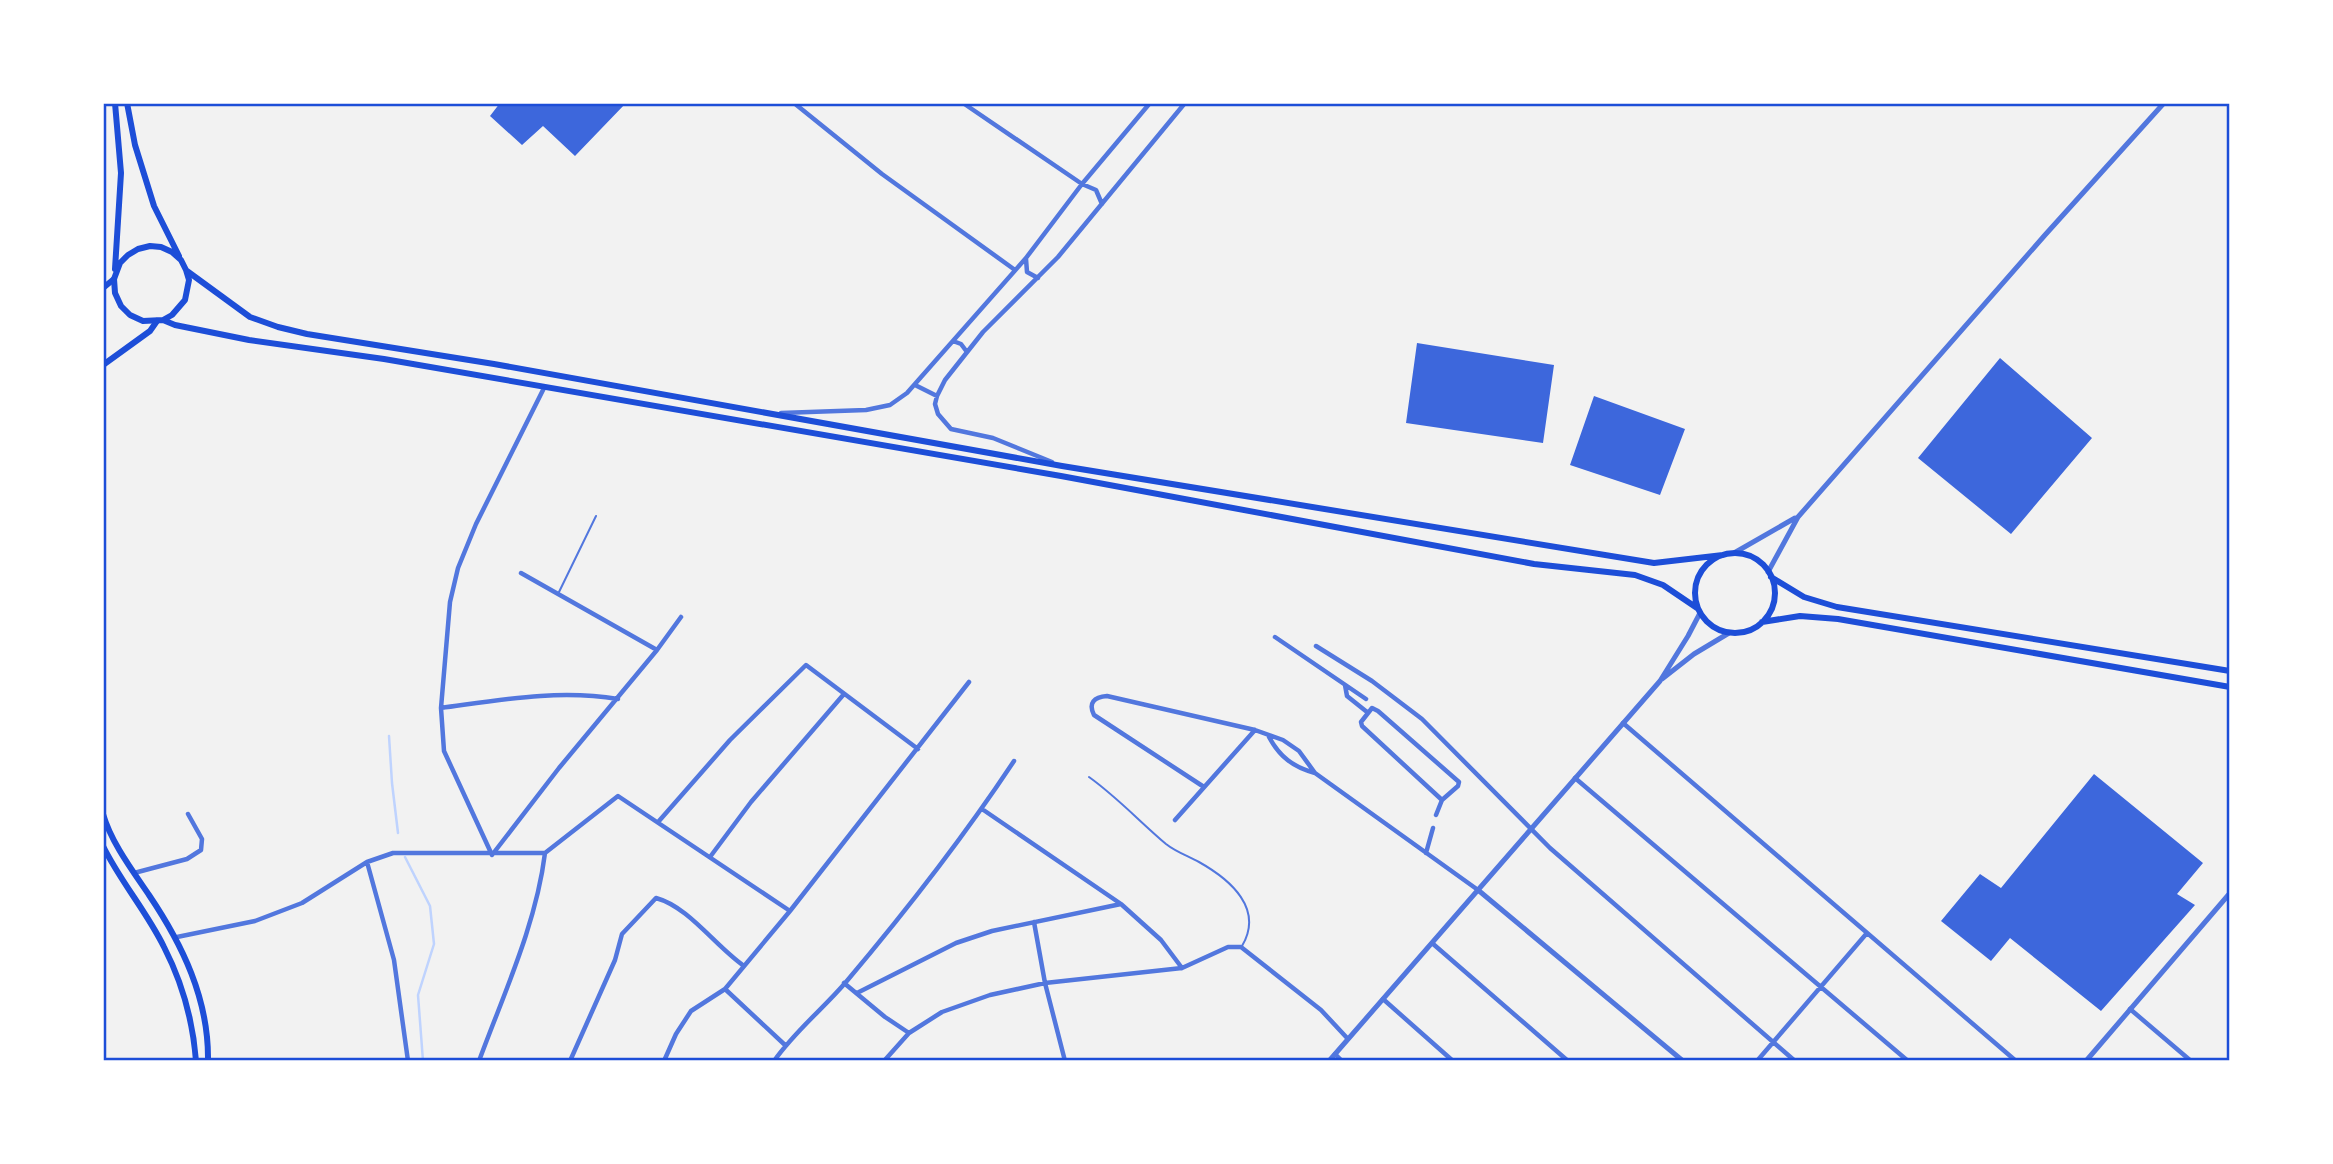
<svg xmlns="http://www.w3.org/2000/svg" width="2333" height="1164" font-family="'PT Sans',sans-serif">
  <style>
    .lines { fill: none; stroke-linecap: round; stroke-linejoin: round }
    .stream { stroke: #bfd3fe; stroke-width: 2.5 }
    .building { fill: #3d67dc }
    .service { stroke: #5277de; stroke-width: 2 }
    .minor { stroke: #5277de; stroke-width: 4.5 }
    .tertiary { stroke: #5277de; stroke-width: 5 }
    .secondary { stroke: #1d4ed8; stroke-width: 6 }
    .primary { stroke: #1d4ed8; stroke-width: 6 }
    .neatline { fill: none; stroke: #1d4ed8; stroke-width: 2.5 }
  </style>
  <rect width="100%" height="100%" fill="#f2f2f2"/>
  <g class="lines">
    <path class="stream" d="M389,736L392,783L398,833
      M405,857L430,906L434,944L418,995L423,1061"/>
  </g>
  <path class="building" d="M500,103H626L575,156L543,126L522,145L490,116Z
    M1417,343L1554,365L1543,443L1406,423Z
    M2000,358L2092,438L2011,534L1918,458Z
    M1594,396L1685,429L1660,495L1570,465Z
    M2094,774L2203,863L2177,894L2195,905L2101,1011L2010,938L1991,961L1941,921L1980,874L2001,888Z"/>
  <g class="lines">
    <path class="service" d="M559,592L596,516
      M1089,777C1117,797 1140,822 1166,844C1176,852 1188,856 1199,862C1231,880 1264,909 1242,946"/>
    <path class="minor" d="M794,103L882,174L1015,270
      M963,103L1082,184L1096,190L1102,204
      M1026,259L1027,272L1038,278
      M953,341L961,344L967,352
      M915,385L937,396
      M544,388L476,524L458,568L450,602L441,708L444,751L492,855L559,768L657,650L681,617
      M781,413L866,410L890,405L907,393L1026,258L1082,184L1150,103
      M1052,462L993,438L951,429L938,414L935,404L937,396L945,380L983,332L1058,257L1185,103
      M521,573L657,650
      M1275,637L1366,699
      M1316,646L1372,681L1422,719L1550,848L1795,1061
      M1345,685L1347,696L1367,712
      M441,708C500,700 558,689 618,699
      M1623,723L2016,1061
      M1269,737C1280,757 1293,767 1315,773L1478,890
      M1575,778L1908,1061
      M1204,787L1094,715C1088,703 1094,697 1107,696L1255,730L1283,740L1299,751L1315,773
      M982,809L1121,904L1161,940L1182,968
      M1436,815L1442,800L1458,786L1459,782L1378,711L1372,708L1361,722L1362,726L1442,800
      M1175,820L1255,730
      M659,821L730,740L806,665L918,749
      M545,853L618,796L790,911
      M1426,853L1433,828
      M710,857L751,802L844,694
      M367,862L394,960L408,1061
      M134,873L187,859L201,850L202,839L188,814
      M1034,922L1045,983L1065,1061
      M177,937L255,921L302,903L367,862L393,853H545
      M1432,943L1568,1061
      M844,983L885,1017L909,1033
      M725,989L785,1045
      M857,993L956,943L992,931L1121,904
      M1383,999L1453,1061
      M2130,1009L2191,1061
      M1335,1054L1342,1061
      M479,1061C504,993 536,925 545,853
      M570,1061L615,960L622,934L656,898C689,907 715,946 744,966
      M664,1061L676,1034L691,1011L725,989L790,911L969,682
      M774,1061C795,1031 823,1009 846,982C906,911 963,838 1014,761
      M884,1061L909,1033L942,1012L990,995L1045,983L1182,968L1228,947H1241L1321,1010L1348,1039
      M1757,1061L1867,933"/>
    <path class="tertiary" d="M1734,553L1795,518
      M1768,572L1798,517L2045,235L2164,103
      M1662,679L1694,654L1729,633
      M1478,890L1683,1061
      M1329,1061L1660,681L1688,636L1700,613
      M2086,1061L2230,893"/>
    <path class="secondary" d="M103,288L114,279
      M103,365L150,331L157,321
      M103,814C111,842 132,870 149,895C182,944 209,999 208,1061
      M103,846C120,881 147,912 164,947C182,982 193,1022 196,1061"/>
    <path class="primary" d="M115,103L121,173L115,269
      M127,103L135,145L154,206L179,256
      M187,271L250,317L278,327L307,334L494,364L1062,466L1654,563L1723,555
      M163,320L172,315L185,300L189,280L186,270L181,260L172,252L161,247L150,246L138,249L128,255L120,263L114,279L115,293L121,306L130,315L143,321L163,320L175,325L249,340L384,359L1061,476L1534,564L1635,575L1663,585L1697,608
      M1695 593a40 40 0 1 1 80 0a40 40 0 1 1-80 0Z
      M1771,577L1804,597L1837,607L2230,671
      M1762,622L1800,616L1838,619L2230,687"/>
  </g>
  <rect width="2333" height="1164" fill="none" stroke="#ffffff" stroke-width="210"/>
  <rect x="105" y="105" width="2123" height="954" class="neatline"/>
</svg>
